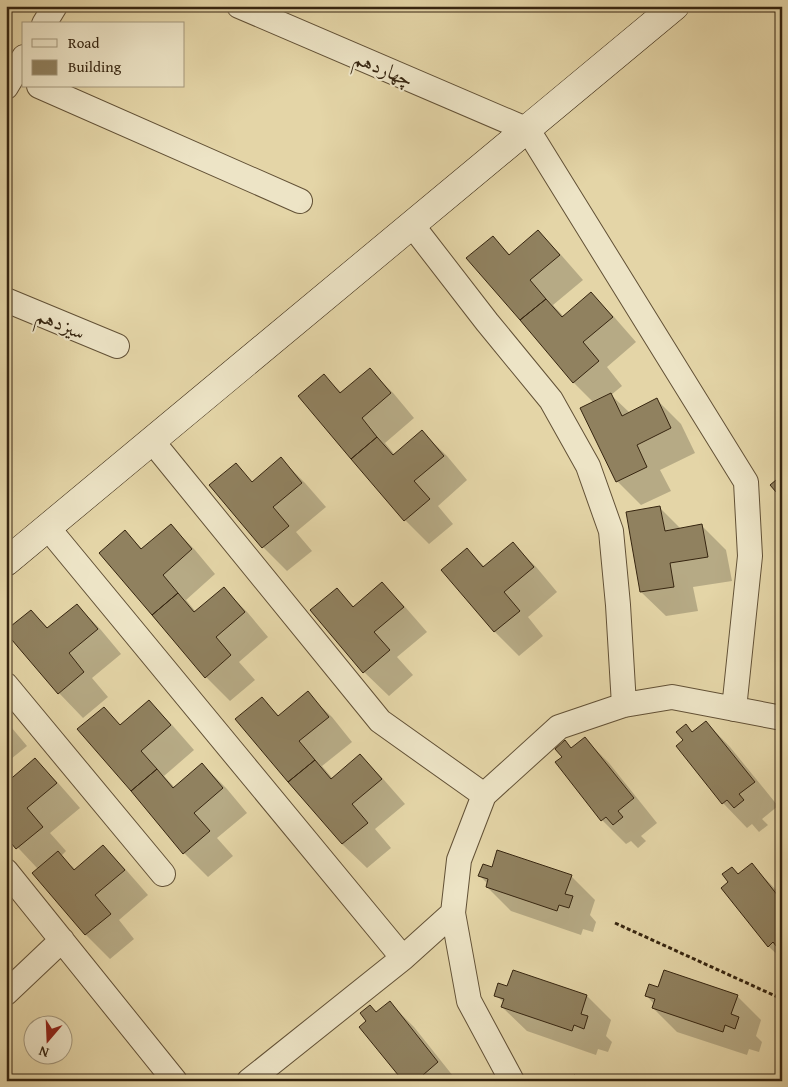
<svg xmlns="http://www.w3.org/2000/svg" width="788" height="1087" font-family="'Gentium Book Plus',Amiri,serif">
  <style>
    .shadow { fill: #0003 }
    .building { fill: #90815f; stroke: #362510 }
    .lines { fill: none; stroke-linecap: round; stroke-linejoin: round }
    .street-casing { stroke: #625136; stroke-width: 26 }
    .secondary-casing { stroke: #362510; stroke-width: 29 }
    .path { stroke: #362510; stroke-width: 3; stroke-dasharray: 4 2.5; stroke-linecap: butt }
    .street { stroke: #ede4c6; stroke-width: 24 }
    .secondary { stroke: #ede4c6; stroke-width: 28 }
    .labels { text-anchor: middle; dominant-baseline: central; stroke-width: 4; stroke-linejoin: round; paint-order: stroke }
    .street-label { font-size: 20px; fill: #362510; stroke: #ede4c6 }
  </style>
  <rect width="100%" height="100%" fill="#e4d5a7"/>
  <filter id="stains"><feTurbulence type="fractalNoise" baseFrequency=".004" numOctaves="4"/><feColorMatrix values="0 0 0 0 .2 0 0 0 0 .09 0 0 0 0 .02 0 0 0 .5 -.17"/></filter>
  <radialGradient id="worn" r=".72"><stop offset=".6" stop-color="#630" stop-opacity="0"/><stop offset="1" stop-color="#630" stop-opacity=".3"/></radialGradient>
  <path class="shadow" d="M538,231L562,256L583,280L553,305L564,317L591,294L615,318L636,342L607,367L622,386L611,395L630,413L657,400L681,424L695,453L660,470L671,491L641,505L617,481L594,403L573,382L493,237L510,255Z
    M370,370L394,394L414,418L385,443L395,455L422,432L447,456L467,480L438,506L453,524L429,544L405,520L324,376L342,393Z
    M281,459L305,483L326,507L296,532L312,551L287,571L263,547L211,486L236,465L253,483Z
    M660,508L681,529L702,526L726,550L732,581L693,587L698,611L666,616L641,592Z
    M171,526L195,550L215,574L186,600L196,612L224,589L248,613L268,637L239,662L255,680L230,701L206,677L125,532L143,550Z
    M513,544L537,568L557,592L528,617L543,636L519,656L495,632L442,570L467,550L485,567Z
    M382,584L406,608L427,632L397,657L413,675L389,696L364,672L337,590L354,607Z
    M77,605L101,630L121,654L92,678L108,697L83,718L59,693L7,632L31,611L49,629Z
    M307,693L332,717L352,742L322,766L333,779L360,755L384,780L405,804L375,829L391,848L367,868L342,844L262,699L280,717Z
    M149,702L173,726L194,750L164,776L175,788L202,764L227,789L247,813L217,838L233,856L208,877L184,853L104,708L121,726Z
    M6,721L27,746L6,763Z
    M706,722L730,747L778,806L762,819L768,825L759,832L752,824L747,828L723,803L677,746L685,740L686,726L693,733Z
    M585,739L609,763L657,823L641,836L646,841L638,848L631,841L626,844L602,820Z
    M35,760L59,784L80,808L50,833L66,851L61,856L76,870L103,847L127,871L148,895L119,920L134,939L110,959L86,935L33,873L38,869L6,835V781L8,783Z
    M752,865L782,896V959L768,946L730,883Z
    M493,868L571,876L595,900L590,915L596,922L593,932L583,929L581,935L511,911L487,887L488,884L480,876Z
    M514,971L587,996L611,1020L606,1036L612,1042L608,1052L598,1049L596,1055L527,1031L502,1007L504,1003L496,995L508,988Z
    M659,988L737,996L761,1020L756,1036L762,1042L759,1052L749,1049L747,1055L677,1032L653,1008L654,1004L646,995Z
    M390,1003L414,1027L457,1081H404L368,1021Z"/>
  <path class="building" d="M538,230L560,255L530,280L546,299L520,320L466,258L493,236L509,255Z
    M591,292L613,317L583,342L599,361L573,383L520,320L546,299L562,317Z
    M370,368L391,393L362,418L377,437L351,459L298,396L324,374L340,393Z
    M611,393L622,416L657,398L671,428L637,445L647,467L616,482L580,408Z
    M422,430L444,456L414,481L430,499L404,521L351,459L377,437L393,455Z
    M281,457L302,483L273,507L289,526L262,548L209,485L236,463L252,482Z
    M782,475V499L770,485Z
    M660,506L665,531L702,524L708,557L670,563L674,587L640,592L626,512Z
    M171,524L192,549L163,575L178,593L152,615L99,553L125,530L141,549Z
    M513,542L534,567L504,592L520,611L494,632L441,570L467,548L483,567Z
    M382,582L404,607L374,632L390,650L363,673L310,610L337,588L353,607Z
    M224,587L245,612L216,637L231,655L205,678L152,615L178,593L194,612Z
    M77,604L98,629L69,653L84,672L58,694L6,633V630L31,610L47,628Z
    M308,691L329,717L299,741L315,760L288,782L235,719L262,697L278,716Z
    M149,700L171,725L141,751L157,769L131,791L77,729L104,707L120,725Z
    M706,721L755,782L739,794L744,800L734,808L727,800L722,804L676,746L683,740L676,732L686,724L692,732Z
    M585,737L634,798L618,811L623,817L613,825L606,817L601,821L555,762L562,757L555,749L565,740L571,748Z
    M360,754L382,779L352,804L368,823L342,844L288,782L315,760L331,779Z
    M35,758L57,783L27,808L43,827L16,849L6,837V783Z
    M202,763L223,788L194,813L210,831L183,854L131,791L157,769L173,788Z
    M103,845L125,870L95,895L111,914L85,935L32,873L58,851L74,870Z
    M497,850L572,875L565,894L573,896L569,908L559,905L557,911L486,887L488,879L478,876L483,864L492,867Z
    M752,863L782,901V949L780,951L773,942L768,947L721,888L728,882L722,874L732,867L738,874Z
    M513,970L587,995L581,1014L588,1016L584,1029L574,1025L572,1031L501,1007L504,999L494,996L498,983L507,986Z
    M664,970L738,995L731,1014L739,1017L735,1029L725,1025L723,1032L652,1008L655,999L645,996L649,984L658,987Z
    M390,1001L438,1062L423,1075L428,1081H403L359,1027L366,1021L360,1013L370,1005L376,1012Z
    M574,1075L591,1081H573Z"/>
  <g class="lines">
    <defs>
      <path id="street" d="M239,6L528,130L746,482L750,556L734,709
        M44,24L55,6
        M39,86L300,201
        M6,87L24,57
        M412,225L487,322L551,400L588,466L611,531L618,605L624,705
        M6,300L117,346
        M152,441L380,721L484,795
        M48,528L403,958
        M6,685L163,874
        M6,871L175,1081
        M453,913L469,1001L512,1081
        M6,993L62,940
        M249,1081L403,958L453,913L459,860L484,795L559,727L624,705L672,697L782,718"/>
      <path id="secondary" d="M6,562L675,6"/>
    </defs>
    <use href="#street" class="street-casing"/>
    <use href="#secondary" class="secondary-casing"/>
    <path class="path" d="M615,923L782,999"/>
    <use href="#street" class="street"/>
    <use href="#secondary" class="secondary"/>
  </g>
  <g class="labels">
    <g class="street-label">
      <text transform="translate(384 68) rotate(23)">چهاردهم</text>
      <text transform="translate(61 323) rotate(23)">سیزدهم</text>
    </g>
  </g>
  <rect width="788" height="1087" fill="none" stroke="#e4d5a7" stroke-width="25"/>
  <rect x="8" y="8" width="773" height="1072" fill="none" stroke="#362510" stroke-width="2.5"/>
  <rect x="12" y="12" width="763" height="1062" fill="none" stroke="#362510"/>
  <rect x="22" y="22" width="162" height="65" fill="#ede4c6" stroke="#a4987d"/>
  <rect x="32" y="39" width="25" height="8" fill="#ede4c6" stroke="#a4987d"/>
  <text x="68" y="48" font-size="15" fill="#362510">Road</text>
  <rect x="32" y="60" width="25" height="15" fill="#90815f" stroke="#a4987d"/>
  <text x="68" y="72" font-size="15" fill="#362510">Building</text>
  <g transform="translate(48 1040) rotate(199)"><circle r="24" fill="#ede4c6" stroke="#a4987d"/>
  <path d="M0-4L9 19L0 12L-9 19Z" fill="#8f2418"/>
  <text y="-8" font-size="14" font-weight="bold" text-anchor="middle" fill="#362510">N</text>
  </g>
  <rect width="100%" height="100%" filter="url(#stains)"/>
  <rect width="100%" height="100%" fill="url(#worn)"/>
</svg>
